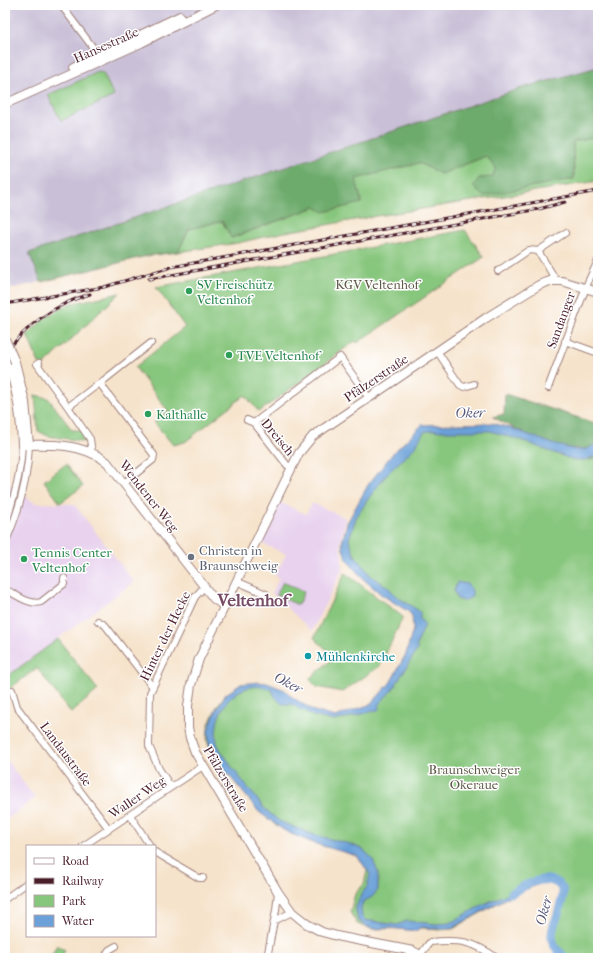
<svg xmlns="http://www.w3.org/2000/svg" width="603" height="963" font-family="'IM FELL French Canon',serif">
  <style>
    .built { fill: #e8d2ee }
    .industrial { fill: #c9bfd7 }
    .green { fill: #87c67d; stroke: #687254 }
    .forest { fill: #6dab6c; stroke: #5c654c }
    .water { fill: #6ba0d8; stroke: #5a6082 }
    .lines { fill: none; stroke-linecap: round; stroke-linejoin: round }
    .river { stroke: #6ba0d8; stroke-width: 9 }
    .street-casing { stroke: #a0817b; stroke-width: 8 }
    .secondary-casing { stroke: #a0817b; stroke-width: 10 }
    .street { stroke: #fff; stroke-width: 6 }
    .secondary { stroke: #fff; stroke-width: 8 }
    .rail-casing { stroke: #4a1f2b; stroke-width: 3 }
    .rail { stroke: #fff; stroke-width: 1.5; stroke-dasharray: 4.5; stroke-linecap: butt }
    .secondary-bridge-casing { stroke: #a0817b; stroke-width: 10; stroke-linecap: butt }
    .secondary-bridge { stroke: #fff; stroke-width: 8 }
    .leisure-dot { fill: #2e9e5b; stroke: #fff; stroke-width: 1.5 }
    .worship-dot { fill: #6b7280; stroke: #fff; stroke-width: 1.5 }
    .culture-dot { fill: #0f9aa8; stroke: #fff; stroke-width: 1.5 }
    .labels { text-anchor: middle; dominant-baseline: central; stroke-width: 3; stroke-linejoin: round; paint-order: stroke }
    .street-label { font-size: 13px; fill: #4a1f2b; stroke: #fff }
    .leisure-label { font-size: 13px; fill: #27864d; stroke: #fff; text-anchor: start }
    .park-label { font-size: 13px; fill: #5f5948; stroke: #fff }
    .worship-label { font-size: 13px; fill: #5b616d; stroke: #fff; text-anchor: start }
    .culture-label { font-size: 13px; fill: #0d838f; stroke: #fff; text-anchor: start }
    .water-label { font-size: 14px; font-style: italic; fill: #595979; stroke: #fff }
    .district-label { font-size: 17px; font-weight: bold; fill: #754b65; stroke: #fff }
  </style>
  <rect width="100%" height="100%" fill="#fff"/>
  <filter id="ink" filterUnits="userSpaceOnUse"><feTurbulence type="fractalNoise" baseFrequency=".025" numOctaves="2"/><feDisplacementMap in="SourceGraphic" scale="8" xChannelSelector="R" yChannelSelector="G"/><feConvolveMatrix kernelMatrix="1 2 1 2 8 2 1 2 1" color-interpolation-filters="sRGB"/></filter>
  <filter id="wash" filterUnits="userSpaceOnUse"><feTurbulence type="fractalNoise" baseFrequency=".012" numOctaves="4" result="noise"/><feDisplacementMap in="SourceGraphic" scale="16" xChannelSelector="R" yChannelSelector="G"/><feGaussianBlur stdDeviation="0.9" result="paint"/><feColorMatrix in="noise" values="0 0 0 0 0 0 0 0 0 0 0 0 0 0 0 0 0 1.4 0 .05"/><feComposite in="paint" operator="in"/></filter>
  <g filter="url(#wash)">
    <rect width="100%" height="100%" fill="#f6e3cb"/>
    <path class="built" d="M5,482L35,503L74,504L134,582L5,678Z
      M279,502L306,514L312,503L346,518L340,543L343,568L312,631L272,593L279,578L275,576L286,554L261,543Z
      M5,758L35,798L5,821Z"/>
    <path class="industrial" d="M5,5H598V67L522,88L29,253L41,282L5,290Z"/>
    <path class="green" d="M98,72L103,73L114,96L61,121L48,95Z
      M598,137V181L377,216L280,233L238,243L178,252L189,229L222,221L232,238L315,207L362,203L355,179L419,163L441,174L486,156L496,168L492,177L574,178L573,142Z
      M465,230L484,257L357,343L355,341L259,412L245,395L185,442L173,445L154,422L168,411L135,367L185,327L156,287Z
      M120,293L42,367L39,363L27,335L46,317L69,304Z
      M35,395L48,398L72,430H81L88,442L48,436L38,431Z
      M493,426L567,452L598,449V958H561L553,949L549,931C556,918 564,902 559,887L547,881L510,896L453,929L438,930L423,928L372,929L357,924L350,912L355,894L364,884L367,871L359,855L305,839L274,824L261,811L214,758L207,741L208,726L217,706L226,694L261,683L313,712L334,718L371,706L391,685L406,657L416,628L413,612L363,578L347,539L353,519L373,485L422,431L430,428Z
      M66,464L83,486L60,503L44,481Z
      M345,573L403,617L380,666L342,692L317,687L309,679L335,657L314,638Z
      M283,582L304,592L298,605L276,595Z
      M58,639L98,690L71,713L37,668L5,692V678Z
      M57,945L65,950L61,958H56L51,956Z"/>
    <path class="forest" d="M598,67V137L573,142L574,179L483,196L473,187L479,178L492,177L496,168L486,156L441,174L419,163L356,179L362,203L324,212L315,207L231,238L222,221L189,229L178,252L147,256L41,282L29,253L522,88Z
      M505,394L598,424V458L589,460L587,449C557,451 519,431 493,417L504,414Z"/>
    <path class="water" d="M492,423L514,429L553,444L577,450L587,449L598,443V455L585,460H574L543,449L527,442L490,431H441L433,430L424,432L415,447L387,474L368,499L356,518L349,539L354,554L371,576L388,587L396,596L419,611L420,612V619L425,625L417,644V650L393,689L379,704V708L378,710L334,721L313,716L304,710L299,709L292,704H282L275,697L272,690C239,675 211,711 217,742C220,752 227,757 231,766L264,808L279,821L311,834L350,844L362,849L372,858L378,872V890L372,897L363,902L361,908L362,917L365,920L397,925L407,921L436,924L450,923L482,905L538,880L453,928L436,929L421,927L416,931L389,928L373,929L368,927L358,921L356,910V907L361,895L367,887L370,874L357,856L316,844L291,834L282,829L259,812L214,757L209,743L208,730L216,710L226,694L241,684L259,682L267,683L285,690L292,697L314,711L335,717L371,704L390,683L406,654L413,629L412,616L409,612L382,595L362,578L347,560L343,549L342,543L347,523L368,485L393,453L422,425Z
      M457,582L467,584L472,590V597L464,601L457,599L454,591Z"/>
    <g class="lines">
      <path class="river" d="M511,893C524,886 542,874 557,883C560,885 563,889 563,893C563,899 560,906 559,911C557,919 552,926 552,935C551,945 559,951 565,958"/>
    </g>
  </g>
  <g filter="url(#ink)">
    <g class="lines">
      <defs>
        <path id="street" d="M61,5L100,57
          M498,271L529,250L538,251
          M556,280L538,251L565,233
          M565,341L598,353
          M437,351L460,385L464,387L474,384
          M39,363L37,364L68,407
          M548,388L588,282L598,261
          M247,420L254,423L287,465L292,467
          M254,423L340,357L369,398
          M92,453L90,439L68,407L97,385L101,383
          M124,483L153,460L154,455L101,385L103,381L151,343
          M5,525C14,499 21,473 22,445
          M5,543C19,512 28,479 29,445
          M236,581L266,594
          M5,589C15,594 30,606 41,602L64,584V578
          M98,621L105,625L152,686
          M12,690L17,707L109,829
          M171,787L159,769L149,746L150,693L195,597L204,587
          M130,815L150,846
          M83,846L203,766
          M155,852L199,878H203
          M5,899L27,883
          M274,921L292,912
          M420,955L430,942C460,939 472,941 497,958
          M104,958L109,950L116,946
          M267,958L276,910L278,892"/>
        <path id="secondary" d="M73,67L180,16
          M5,104L141,43L216,5
          M5,357C17,385 21,415 22,445C50,444 83,443 107,462L214,599L224,606
          M15,362L25,402L29,445
          M423,958L420,955L413,951L341,937L322,932L307,924L298,917L292,912L278,892L195,752L190,738L188,727V706L191,685L199,659L292,467L299,453L313,436L486,318L539,285L550,281H562L598,292"/>
      </defs>
      <use href="#street" class="street-casing"/>
      <use href="#secondary" class="secondary-casing"/>
      <use href="#street" class="street"/>
      <use href="#secondary" class="secondary"/>
      <defs>
        <path id="rail" d="M149,279L539,209L565,202
          M5,304L104,287L171,267L598,191
          M5,354C26,325 56,304 90,294"/>
      </defs>
      <use href="#rail" class="rail-casing"/>
      <use href="#rail" class="rail"/>
      <defs>
        <path id="secondary-bridge" d="M5,339L15,362"/>
      </defs>
      <use href="#secondary-bridge" class="secondary-bridge-casing"/>
      <use href="#secondary-bridge" class="secondary-bridge"/>
    </g>
  </g>
  <g class="leisure-dot">
    <circle cx="189" cy="291" r="4"/>
    <circle cx="229" cy="355" r="4"/>
    <circle cx="148" cy="414" r="4"/>
    <circle cx="24" cy="559" r="4"/>
  </g>
  <circle class="worship-dot" cx="191" cy="557" r="4"/>
  <circle class="culture-dot" cx="308" cy="656" r="4"/>
  <g class="labels">
    <g class="street-label">
      <text transform="translate(106 45) rotate(-24)">Hansestraße</text>
      <text transform="translate(561 320) rotate(-70)">Sandanger</text>
      <text transform="translate(376 378) rotate(-34)">Pfälzerstraße</text>
      <text transform="translate(278 437) rotate(50)">Dreisch</text>
      <text transform="translate(149 496) rotate(52)">Wendener Weg</text>
      <text transform="translate(165 636) rotate(-64)">Hinter der Hecke</text>
      <text transform="translate(66 754) rotate(53)">Landaustraße</text>
      <text transform="translate(226 779) rotate(59)">Pfälzerstraße</text>
      <text transform="translate(137 797) rotate(-34)">Waller Weg</text>
    </g>
    <g class="leisure-label">
      <text x="197" y="284">SV Freischütz<tspan x="197" dy="15">Veltenhof</tspan></text>
      <text x="237" y="355">TVE Veltenhof</text>
      <text x="156" y="414">Kalthalle</text>
      <text x="32" y="552">Tennis Center<tspan x="32" dy="15">Veltenhof</tspan></text>
    </g>
    <g class="park-label">
      <text x="377" y="284">KGV Veltenhof</text>
      <text x="474" y="769">Braunschweiger<tspan x="474" dy="15">Okeraue</tspan></text>
    </g>
    <g class="worship-label">
      <text x="199" y="550">Christen in<tspan x="199" dy="15">Braunschweig</tspan></text>
    </g>
    <g class="culture-label">
      <text x="316" y="656">Mühlenkirche</text>
    </g>
    <g class="water-label">
      <text transform="translate(470 413) rotate(-2)">Oker</text>
      <text transform="translate(288 683) rotate(27)">Oker</text>
      <text transform="translate(544 911) rotate(-76)">Oker</text>
    </g>
    <g class="district-label">
      <text x="253" y="600">Veltenhof</text>
    </g>
  </g>
  <rect width="603" height="963" fill="none" stroke="#fff" stroke-width="20"/>
  <rect x="26" y="845" width="130" height="92" fill="#ffffff" stroke="#b7a5aa"/>
  <rect x="34" y="858" width="20" height="6" fill="#ffffff" stroke="#b7a5aa"/>
  <text x="62" y="865" font-size="12" fill="#4a1f2b">Road</text>
  <rect x="34" y="878" width="20" height="6" fill="#4a1f2b" stroke="#b7a5aa"/>
  <text x="62" y="885" font-size="12" fill="#4a1f2b">Railway</text>
  <rect x="34" y="895" width="20" height="12" fill="#87c67d" stroke="#b7a5aa"/>
  <text x="62" y="905" font-size="12" fill="#4a1f2b">Park</text>
  <rect x="34" y="915" width="20" height="12" fill="#6ba0d8" stroke="#b7a5aa"/>
  <text x="62" y="925" font-size="12" fill="#4a1f2b">Water</text>
</svg>
